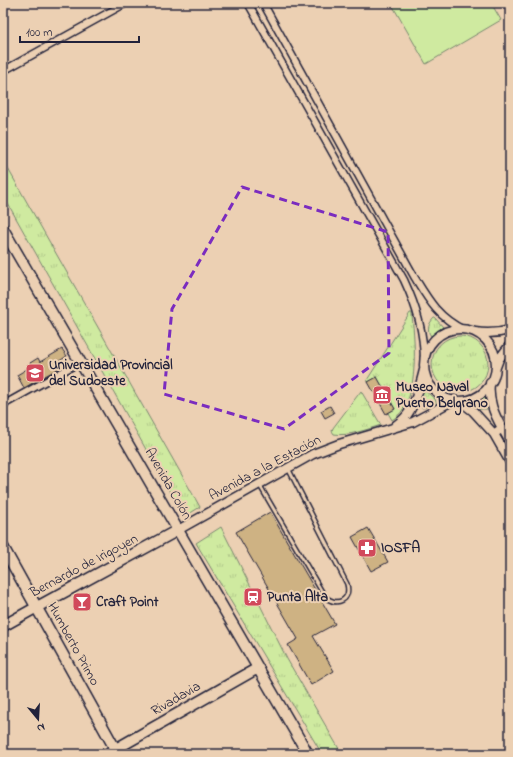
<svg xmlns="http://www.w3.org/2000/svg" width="513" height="757" font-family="'Indie Flower',sans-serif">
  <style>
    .grass { fill: url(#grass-tufts); stroke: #78866e }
    .pitch { fill: #cfeaa0; stroke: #78866e }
    .building { fill: #ceb283; stroke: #22223b }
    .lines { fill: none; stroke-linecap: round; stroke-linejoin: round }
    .service-casing { stroke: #22223b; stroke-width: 6 }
    .minor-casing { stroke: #22223b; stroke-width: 9 }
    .tertiary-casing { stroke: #22223b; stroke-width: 11 }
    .primary-casing { stroke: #22223b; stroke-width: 13 }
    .service { stroke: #ecd0b3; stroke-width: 3 }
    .minor { stroke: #ecd0b3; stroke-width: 6 }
    .tertiary { stroke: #ecd0b3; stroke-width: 8 }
    .primary { stroke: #ecd0b3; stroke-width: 10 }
    .marked { fill: none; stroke: #7b2cbf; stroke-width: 3; stroke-dasharray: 8 5; stroke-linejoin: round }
    .labels { text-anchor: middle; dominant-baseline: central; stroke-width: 4; stroke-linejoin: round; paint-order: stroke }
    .poi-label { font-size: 14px; font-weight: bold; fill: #22223b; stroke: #ecd0b3; text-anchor: start }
    .street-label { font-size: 14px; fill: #22223b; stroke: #ecd0b3 }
  </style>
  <defs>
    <pattern id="grass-tufts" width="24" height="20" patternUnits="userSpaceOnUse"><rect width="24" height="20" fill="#cfeaa0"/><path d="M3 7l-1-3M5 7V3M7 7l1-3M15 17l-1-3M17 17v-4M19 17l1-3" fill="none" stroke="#b1c88b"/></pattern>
  </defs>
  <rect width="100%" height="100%" fill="#ecd0b3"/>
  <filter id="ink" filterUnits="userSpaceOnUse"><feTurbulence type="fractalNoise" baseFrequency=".025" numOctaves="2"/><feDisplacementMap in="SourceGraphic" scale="8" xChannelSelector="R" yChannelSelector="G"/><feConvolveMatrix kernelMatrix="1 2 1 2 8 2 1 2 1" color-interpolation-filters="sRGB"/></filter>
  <g filter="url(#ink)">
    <path class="grass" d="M3,160L200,507L184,517L3,195Z
      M410,313H412V316C415,342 420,405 392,420L388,413L395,409L377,377L368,382L367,380Z
      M434,318H435L443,327L431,336C426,330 429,323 434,318Z
      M432 364a28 28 0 1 1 56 0a28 28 0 1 1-56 0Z
      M424,390L435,399L436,402L435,404L423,408L420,406C418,402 421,394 424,390Z
      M361,391L381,425C368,429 347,437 334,434L332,431L333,428Z
      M484,396C487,397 489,406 487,409H477L473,407L472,402Z
      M221,527L287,659L342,754H322L196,543Z"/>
    <path class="pitch" d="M391,3H491L501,20L426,64Z"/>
    <path class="building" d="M62,349L67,356L58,362L61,367L24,388L17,375L32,366L30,363L38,358L40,362Z
      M377,377L395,409L386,414L368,382Z
      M330,406L334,413L325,418L321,411Z
      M270,512L335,624L313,636L334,671L311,685L288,645L298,639L236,532Z
      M368,528L388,562L371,571L352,537Z"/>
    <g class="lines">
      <defs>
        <path id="service" d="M259,484L325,597C338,607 351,600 347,584L288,468"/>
        <path id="minor" d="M248,3L404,280C417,308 424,332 424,363
          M263,3L415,278C429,301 438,317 464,330
          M3,71L126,3
          M3,405L80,362"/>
        <path id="tertiary" d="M424 365a36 36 0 1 1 72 0a36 36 0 1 1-72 0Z
          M475,332C487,334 499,333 510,330
          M496,367L499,359L510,345
          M490,383C488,400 494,414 502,428L494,434
          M460,401L473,411L494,434L510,462
          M395,426C399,423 404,419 407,415C416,403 420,385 424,370
          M502,428L510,442
          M178,530L313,454L339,444L413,422L454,400"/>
        <path id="primary" d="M3,229L308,754
          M3,547L118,754
          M3,626L37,607L178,530
          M107,754L258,668"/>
      </defs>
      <use href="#service" class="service-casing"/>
      <use href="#minor" class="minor-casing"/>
      <use href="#tertiary" class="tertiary-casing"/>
      <use href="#primary" class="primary-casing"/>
      <use href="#service" class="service"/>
      <use href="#minor" class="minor"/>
      <use href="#tertiary" class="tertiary"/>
      <use href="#primary" class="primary"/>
    </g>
  </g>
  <path class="marked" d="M242,187L388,232L389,353L284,429L164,394L172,309Z"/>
  <defs>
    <symbol id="university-square" viewBox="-11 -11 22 22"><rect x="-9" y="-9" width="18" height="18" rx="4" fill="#d1495b" stroke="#ecd0b3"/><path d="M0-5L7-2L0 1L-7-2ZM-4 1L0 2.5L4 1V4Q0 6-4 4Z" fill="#fff"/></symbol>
    <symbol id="museum-square" viewBox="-11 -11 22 22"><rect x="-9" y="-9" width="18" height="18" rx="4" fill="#d1495b" stroke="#ecd0b3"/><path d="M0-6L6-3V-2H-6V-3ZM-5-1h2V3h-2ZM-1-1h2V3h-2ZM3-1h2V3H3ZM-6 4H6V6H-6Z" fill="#fff"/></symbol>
    <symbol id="pharmacy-square" viewBox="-11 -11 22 22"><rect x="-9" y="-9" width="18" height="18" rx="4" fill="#d1495b" stroke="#ecd0b3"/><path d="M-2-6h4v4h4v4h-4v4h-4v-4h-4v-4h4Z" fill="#fff"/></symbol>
    <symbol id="station-square" viewBox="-11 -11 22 22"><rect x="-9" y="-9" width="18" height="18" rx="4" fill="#d1495b" stroke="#ecd0b3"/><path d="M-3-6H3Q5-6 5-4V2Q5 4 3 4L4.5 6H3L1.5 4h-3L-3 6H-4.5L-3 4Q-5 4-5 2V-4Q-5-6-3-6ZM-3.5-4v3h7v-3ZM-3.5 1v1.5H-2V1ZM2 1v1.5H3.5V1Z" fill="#fff"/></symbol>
    <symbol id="bar-square" viewBox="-11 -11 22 22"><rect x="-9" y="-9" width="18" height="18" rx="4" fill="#d1495b" stroke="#ecd0b3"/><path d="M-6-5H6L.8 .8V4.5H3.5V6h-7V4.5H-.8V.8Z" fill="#fff"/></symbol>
  </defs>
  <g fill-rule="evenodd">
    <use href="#university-square" x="24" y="362" width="22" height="22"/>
    <use href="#museum-square" x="371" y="384" width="22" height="22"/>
    <use href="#pharmacy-square" x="356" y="537" width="22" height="22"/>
    <use href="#station-square" x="242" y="586" width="22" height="22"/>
    <use href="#bar-square" x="71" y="591" width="22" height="22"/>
  </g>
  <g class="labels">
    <g class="poi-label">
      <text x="49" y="365">Universidad Provincial<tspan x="49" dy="16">del Sudoeste</tspan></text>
      <text x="396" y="387">Museo Naval<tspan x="396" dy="16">Puerto Belgrano</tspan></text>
      <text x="381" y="548">IOSFA</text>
      <text x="267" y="597">Punta Alta</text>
      <text x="96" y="602">Craft Point</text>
    </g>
    <g class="street-label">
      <text transform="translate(265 468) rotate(-28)">Avenida a la Estación</text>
      <text transform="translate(168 484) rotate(60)">Avenida Colón</text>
      <text transform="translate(84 566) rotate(-28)">Bernardo de Irigoyen</text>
      <text transform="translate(73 644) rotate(61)">Humberto Primo</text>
      <text transform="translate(176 699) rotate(-30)">Rivadavia</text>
    </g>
  </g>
  <rect width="513" height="757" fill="none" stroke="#ecd0b3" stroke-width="16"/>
  <rect x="8" y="8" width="497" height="741" fill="none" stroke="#22223b" stroke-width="1.5" filter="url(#ink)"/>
  <g transform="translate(38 719) rotate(162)" stroke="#ecd0b3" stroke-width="3" paint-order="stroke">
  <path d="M0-3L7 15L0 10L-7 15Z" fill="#22223b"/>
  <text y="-6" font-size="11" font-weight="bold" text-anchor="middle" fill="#22223b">N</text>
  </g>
  <path d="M20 36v6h119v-6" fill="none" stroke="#22223b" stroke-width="2"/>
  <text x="26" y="36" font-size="12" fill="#22223b" stroke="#ecd0b3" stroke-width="3" paint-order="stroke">100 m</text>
</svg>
